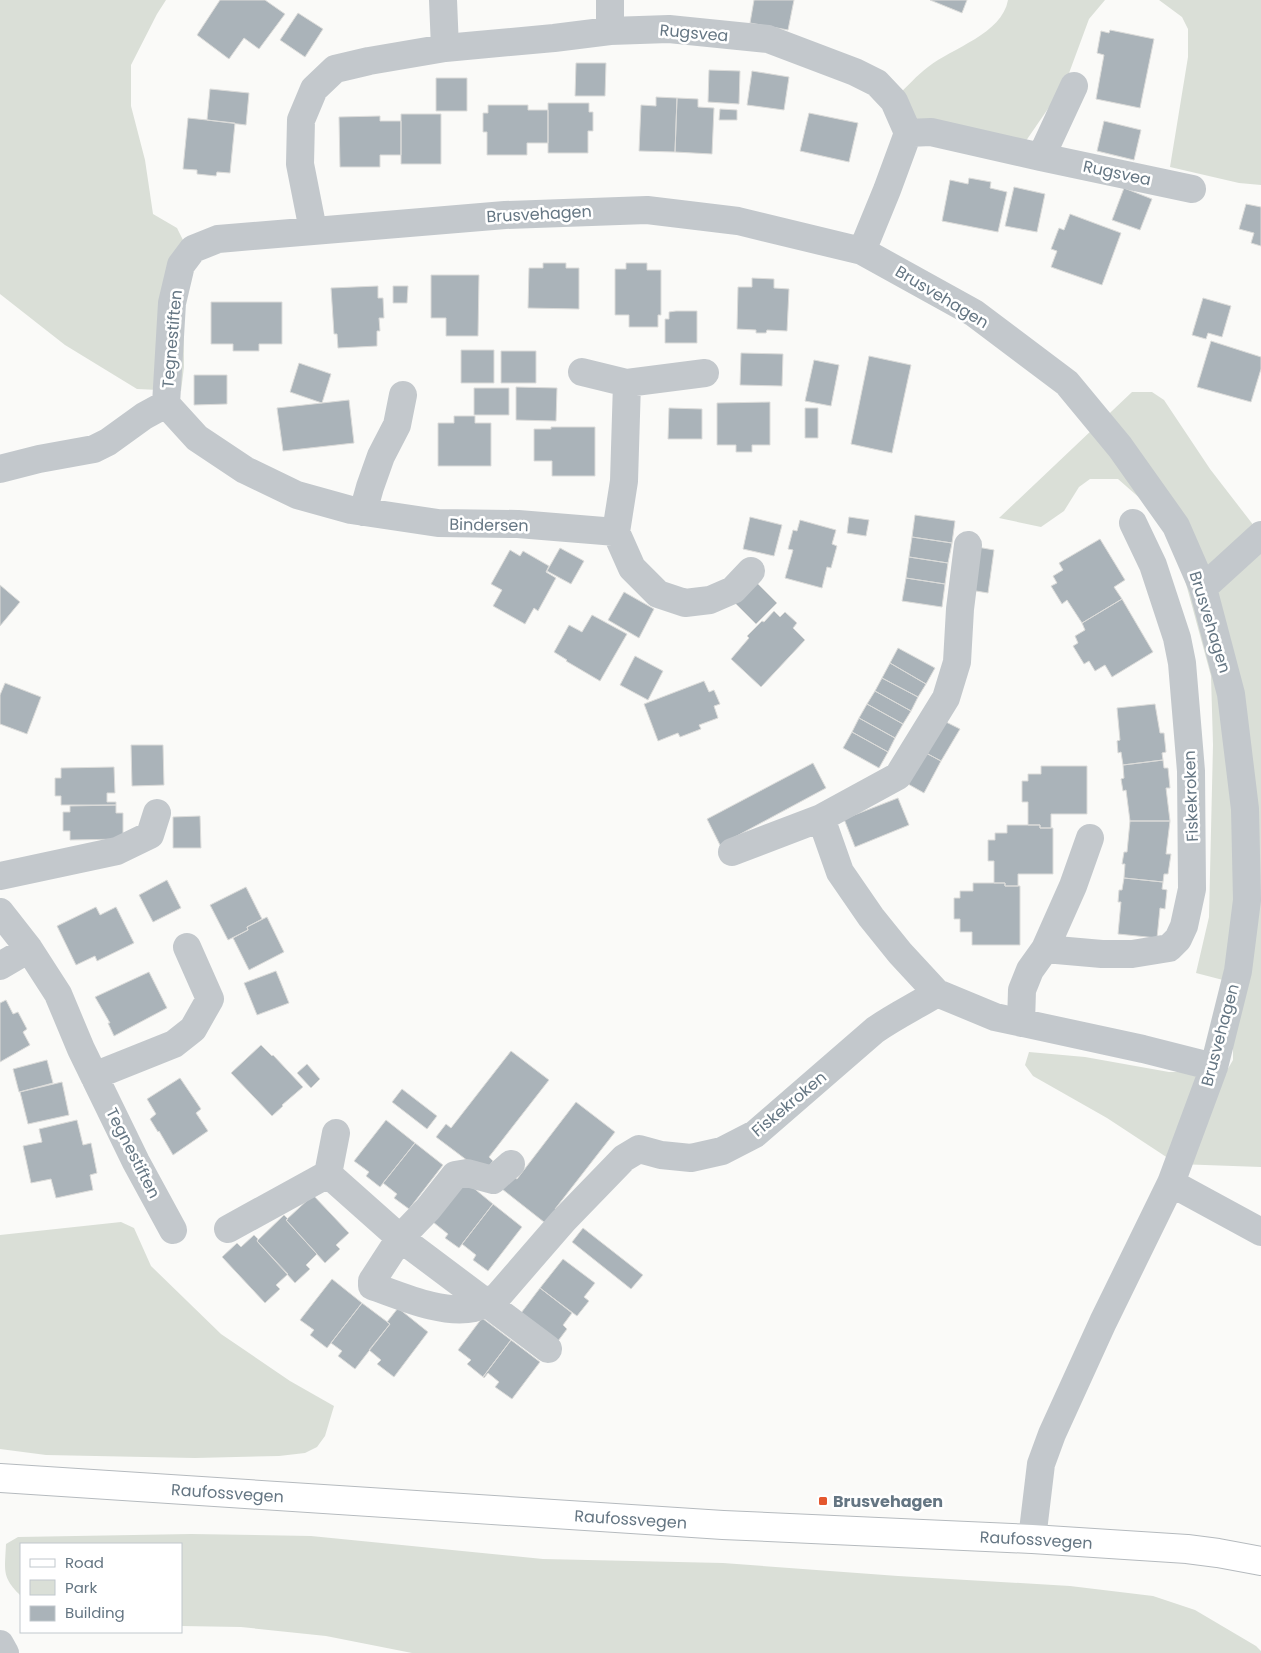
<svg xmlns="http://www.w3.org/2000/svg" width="1261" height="1653" font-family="Poppins,sans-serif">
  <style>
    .green { fill: #dadfd7 }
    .building { fill: #aab3b9; stroke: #dcdcda }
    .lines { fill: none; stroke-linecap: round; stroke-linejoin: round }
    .major-casing { stroke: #b5babe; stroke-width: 30 }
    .minor { stroke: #c3c8cc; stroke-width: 28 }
    .major { stroke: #fff; stroke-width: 28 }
    .poi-dot { fill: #e4572e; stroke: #fff; stroke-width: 2 }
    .labels { text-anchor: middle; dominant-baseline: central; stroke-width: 5; stroke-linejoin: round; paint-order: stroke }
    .street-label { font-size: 16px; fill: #657683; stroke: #fff }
    .poi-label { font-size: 16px; font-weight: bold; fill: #657683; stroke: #fff; text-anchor: start }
  </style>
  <rect width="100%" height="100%" fill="#fafaf8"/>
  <path class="green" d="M0,0H166L157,14L131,65V106L145,160L153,214L177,228L183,240L184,367L181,391L137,389L65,345L0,294Z
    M1008,0H1105L1089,19L1065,84L1019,151L904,135L897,96C907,87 917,75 928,67C952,48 1002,34 1008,0Z
    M1159,0H1261V185L1239,183L1170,167L1188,57V29L1182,17Z
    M1132,392H1152L1164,400L1210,469L1261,535V1167L1177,1164L1107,1118L1033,1076L1025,1065L1029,1052L1085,1057L1169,1072H1226L1233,1060V990L1223,980L1196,973L1209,917L1213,745L1211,676L1185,580L1159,515L1118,479H1090L1079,487L1064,511L1041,527L999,518Z
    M121,1222L134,1228L151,1266L221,1334L290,1381L334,1406L325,1436L317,1447L305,1453L279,1456L195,1458L46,1455L0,1449V1235Z
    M191,1534L311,1536L543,1559L723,1563L898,1576L1070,1586L1153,1596L1195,1610L1256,1646L1261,1651V1653H412L326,1636L241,1627L181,1626V1544H21V1596C1,1577 5,1570 6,1544L18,1537Z"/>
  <path class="building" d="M220,0H265L285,14L259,49L244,38L229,59L197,35Z
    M754,0H794L788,30L750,23Z
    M930,0H967L962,13Z
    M298,13L323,29L305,57L280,40Z
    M1110,30L1154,39L1140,108L1096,99L1104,55L1097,53L1101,31L1109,33Z
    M576,63H606L605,96H575Z
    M709,70L740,71L739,104L708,102Z
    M752,71L789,77L784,110L747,105Z
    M436,78H467V111H436Z
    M210,89L249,93L246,125L207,120Z
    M656,97L677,98L675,152L639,151L641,105L656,106Z
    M677,98L698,99V107L714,108L712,154L675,152Z
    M548,103H589V112H593V131H588V153H548Z
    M488,105H528V110H548V143H527V155H487V132H483V113H488Z
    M720,109L737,110V120H719Z
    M809,113L858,123L849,162L800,151Z
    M401,114H441V164H401Z
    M380,116V121H401V155H380V167H340L339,117Z
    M188,118L235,123L230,173L217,172L216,176L197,174V170L183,169Z
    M1104,121L1141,130L1134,160L1097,151Z
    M969,178L991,182L990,188L1007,192L998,232L942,221L950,180L968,184Z
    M1014,187L1045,194L1037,232L1005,226Z
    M1124,188L1152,199L1140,230L1112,220Z
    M1246,204L1261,207V246L1251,243L1254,233L1239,229Z
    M1070,214L1121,233L1102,285L1051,267L1057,251L1051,249L1059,228L1064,230Z
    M543,263H566V268H579V309L528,308L529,268H543Z
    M626,263H647V270H661V315H658V327H629V315H615V269H626Z
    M431,275H479L478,336H446V318H431Z
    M752,278L774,279V288L789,289L787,331L767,330L766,333H756V330L737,329L738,287H752Z
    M378,286V298H383L384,318H379L380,331H377V346L338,348L337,334H334L331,288Z
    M393,286H408L407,303H393Z
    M1203,298L1231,306L1222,337L1208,333L1206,339L1192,335Z
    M211,302H282V344H259V351H233V344H211Z
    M676,311H697V343H665V319H669V312Z
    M1211,341L1261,357V369L1251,402L1197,387Z
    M461,350H494V383H461Z
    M501,351H536V383H501Z
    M741,353L783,354L782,386L740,385Z
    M869,356L911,365L892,453L851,444Z
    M814,360L839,365L831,406L805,401Z
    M299,363L331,374L322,403L290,392Z
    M194,375H227V404L194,405Z
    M516,387L557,388L556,421L516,420Z
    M474,388H509V415H474Z
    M349,400L354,443L283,451L277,408Z
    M770,402V445H752V452H736V445H717V403Z
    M669,408L702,409V439H668Z
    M805,408H818V438H805Z
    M454,416H475V423H491V466H438V423H454Z
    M551,427H595V476H552V461H534V429H551Z
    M915,515L955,521L952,543L912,537Z
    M750,517L782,525L774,556L743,549Z
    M849,517L869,520L866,536L847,533Z
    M800,520L836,530L832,544L837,546L831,568L827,567L822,588L785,578L793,550L788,549L793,530L797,531Z
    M912,537L952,543L948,563L909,557Z
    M1100,539L1125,580L1114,587L1122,599L1082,623L1067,600L1062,604L1051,586L1057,583L1053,576L1063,570L1059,563Z
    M977,547L994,550L988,593L970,590Z
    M560,548L584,561L571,584L547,571Z
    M510,550L520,556L523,551L549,566L546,572L556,578L538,611L534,608L525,624L493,606L502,590L491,584Z
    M909,557L948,563L945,584L906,578Z
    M906,578L945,584L942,607L902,601Z
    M755,581L777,603L756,624L734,602Z
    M0,585L20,602L0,626Z
    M624,592L654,609L639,638L608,620Z
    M1122,599L1153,652L1112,677L1105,665L1095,671L1089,661L1084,664L1073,646L1078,643L1075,636L1085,630L1082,623Z
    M774,611L780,617L785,612L797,623L793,628L805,640L761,687L731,659L749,638L747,636L762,621L764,622Z
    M592,615L627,634L600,681L566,661L567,660L554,652L569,625L582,632Z
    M898,648L935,668L926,684L890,663Z
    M635,656L663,671L648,700L620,685Z
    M890,663L926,684L918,697L882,678Z
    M882,678L918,697L911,711L875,691Z
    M704,681L709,692L714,690L720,704L714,706L718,718L699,725L701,729L680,737L678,733L658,741L644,704Z
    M5,683L41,697L27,734L0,724V695Z
    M875,691L911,711L903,724L867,704Z
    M867,704L903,724L895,738L859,718Z
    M1155,704L1160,733H1164L1166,752L1162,753L1163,760L1123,765L1121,752L1118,753L1117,741L1120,740L1117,708Z
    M859,718L895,738L888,752L852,732Z
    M944,721L960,729L941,761L926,753Z
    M852,732L888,752L879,768L843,748Z
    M131,745H163L164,785L132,786Z
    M926,753L941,761L924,793L908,784Z
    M1163,760L1164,768H1168L1170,788H1166L1170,821H1130L1126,790L1123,791L1121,779L1124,778L1123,765Z
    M813,763L826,788L720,845L707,819Z
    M1041,766H1087V814H1051V828H1040V825H1028V802H1022V781H1028V774H1041Z
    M114,767L115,793H107V802H116V805H61V796H55V778H61V768Z
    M898,798L909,825L855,847L844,819Z
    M116,805V813H123V839L70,840V831H63V812H70V806Z
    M200,816L201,848H173V817Z
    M1130,821H1170L1166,854H1171L1168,874H1164L1163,882L1124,878L1125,864H1122L1124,852H1127Z
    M1007,825H1040V828H1053V874H1018V886H1005V883H994V861H988V840H995V833H1007Z
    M1124,878L1163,882L1162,889L1167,890L1165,909L1160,908L1157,938L1118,934L1121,902H1118L1119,890H1122Z
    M167,880L181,908L153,922L139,895Z
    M973,883H1005V886H1020V945H972V932H960V919H954V898H960V891H973Z
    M246,887L262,919L247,927L248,930L228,940L210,905Z
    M96,907L100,915L116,907L134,943L97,961L95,956L76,965L57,926Z
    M267,917L284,952L249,970L233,938L248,930L247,927Z
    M276,971L289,1003L257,1015L244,983Z
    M149,972L167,1008L114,1036L108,1023H110L95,997Z
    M6,1000L13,1014L18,1012L27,1029L23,1032L30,1045L0,1062V1003Z
    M261,1045L272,1056L273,1055L303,1087L282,1105L283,1106L272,1116L231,1073Z
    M511,1051L549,1080L489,1157L493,1161L484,1173L436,1137L446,1124L451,1128Z
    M47,1060L53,1083L19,1092L13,1069Z
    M307,1064L320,1079L311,1088L297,1073Z
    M180,1078L201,1109L196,1113L208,1131L173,1155L159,1131L158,1132L150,1119L156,1114L147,1099Z
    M62,1082L69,1115L28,1124L20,1092Z
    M402,1089L437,1116L427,1129L392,1102Z
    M576,1102L615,1132L555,1209L559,1212L549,1226L502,1189L512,1176L517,1179Z
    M77,1120L83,1145L91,1143L97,1173L90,1175L93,1190L56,1198L51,1179L31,1183L23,1146L42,1142L39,1129Z
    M386,1120L415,1143L380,1187L366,1176L369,1172L354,1161Z
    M415,1143L443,1165L409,1209L394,1198L397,1194L383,1183Z
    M465,1181L493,1204L459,1248L445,1238L448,1234L433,1222Z
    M313,1195L349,1233L336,1245L340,1249L325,1263L286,1220Z
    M493,1204L522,1227L488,1271L473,1260L476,1255L462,1244Z
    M284,1215L288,1219L286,1220L317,1254L306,1265L310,1269L295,1283L257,1241Z
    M583,1228L643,1275L631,1289L572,1242Z
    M254,1235L258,1239L257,1241L288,1274L276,1285L280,1289L265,1303L222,1257L237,1243L241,1247Z
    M563,1259L595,1283L584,1297L589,1301L577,1316L540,1288Z
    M332,1279L362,1303L327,1348L310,1335L314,1330L300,1320Z
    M540,1288L572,1313L563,1325L567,1329L555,1345L518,1317Z
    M362,1303L390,1324L355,1369L338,1356L342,1351L331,1343Z
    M398,1308L428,1332L394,1377L377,1364L381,1360L369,1350L390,1324L387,1322Z
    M482,1318L511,1340L483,1377L467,1364L471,1360L458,1350Z
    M511,1340L540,1362L512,1399L495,1387L499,1382L488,1373L484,1378L483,1377Z"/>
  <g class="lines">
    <defs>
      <g id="major">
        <path id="s1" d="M0,1478L723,1525L1032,1539L1187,1549L1218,1553L1261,1561"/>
      </g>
    </defs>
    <use href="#major" class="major-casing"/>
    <path class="minor" d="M443,0L445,48
      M610,31V0
      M908,133L931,132L1041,157L1192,189
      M1041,157L1074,86
      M313,230L300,164L301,120L314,89L335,69L369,61L445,48L554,38L610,31L669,29L768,39L855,72L877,83L894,101L908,133L887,190L862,251
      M582,372L627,383
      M166,404L197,438L245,470L297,495L351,510L438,523L518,524L616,532L632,568L658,594L685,603L710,600L733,590L751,571
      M0,469L39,459L94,449L108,442L144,416L166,404L172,303L181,265L193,249L218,239L505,215L647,210L738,221L862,251L974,313L1067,383L1120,447L1176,526L1203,588L1231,694L1245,809L1247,900L1238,971L1214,1067L1171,1183L1103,1322L1052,1434L1041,1464L1032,1539
      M363,512L370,487L381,456L397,425L403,395
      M616,532L624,481L627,383L705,373
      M1203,588L1261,535
      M821,818L840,872L871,917L900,953L937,993L995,1017L1143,1049L1214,1067
      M732,852L821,818L898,776L946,698L957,662L960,609L968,545
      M0,876L117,851L150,835L157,813
      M0,912L29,949L58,994L81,1049L136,1162L173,1230
      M1045,949L1102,954H1132L1169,948L1178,939L1184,926L1192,889L1191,771L1182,663L1177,638L1153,565L1133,523
      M0,966L29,949
      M1021,1023L1022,990L1030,970L1045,949L1073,886L1090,838
      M94,1076L174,1044L193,1029L210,999L187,947
      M336,1133L328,1174L400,1238L548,1349
      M511,1164L493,1180L467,1173L455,1175L428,1209L400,1238L372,1281V1286C401,1296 443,1315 474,1308C482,1306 491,1299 498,1296L563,1221L624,1158L639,1149L661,1155L691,1158L722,1151L755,1134L875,1030C895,1016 916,1006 937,993
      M1171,1183L1261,1232
      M228,1229L328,1174
      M0,1644L5,1653"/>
    <use href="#major" class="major"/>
  </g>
  <rect class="poi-dot" x="818" y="1496" width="10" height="10" rx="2.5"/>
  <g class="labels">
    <g class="street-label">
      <text transform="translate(694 33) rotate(5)">Rugsvea</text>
      <text transform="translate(1117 173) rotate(12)">Rugsvea</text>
      <text transform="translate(539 214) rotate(-3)">Brusvehagen</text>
      <text transform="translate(942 297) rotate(31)">Brusvehagen</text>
      <text transform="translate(172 339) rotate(-85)">Tegnestiften</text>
      <text transform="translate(489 525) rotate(1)">Bindersen</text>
      <text transform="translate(1210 622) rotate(73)">Brusvehagen</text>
      <text transform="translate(1191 796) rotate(-92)">Fiskekroken</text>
      <text transform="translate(1220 1035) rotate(-75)">Brusvehagen</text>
      <text transform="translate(789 1104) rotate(-40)">Fiskekroken</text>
      <text transform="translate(133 1153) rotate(63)">Tegnestiften</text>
      <text stroke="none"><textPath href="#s1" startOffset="228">Raufossvegen</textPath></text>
      <text stroke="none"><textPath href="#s1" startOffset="632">Raufossvegen</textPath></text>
      <text stroke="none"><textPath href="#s1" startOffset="1038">Raufossvegen</textPath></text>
    </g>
    <g class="poi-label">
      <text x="833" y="1501">Brusvehagen</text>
    </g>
  </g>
  <rect x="20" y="1543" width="162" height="90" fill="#ffffff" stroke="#c1c8cd"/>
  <rect x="30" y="1559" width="25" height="8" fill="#ffffff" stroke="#c1c8cd"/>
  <text x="65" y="1568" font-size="15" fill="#657683">Road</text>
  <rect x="30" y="1580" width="25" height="15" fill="#dadfd7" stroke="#c1c8cd"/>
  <text x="65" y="1593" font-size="15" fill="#657683">Park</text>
  <rect x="30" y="1606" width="25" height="15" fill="#aab3b9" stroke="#c1c8cd"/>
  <text x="65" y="1618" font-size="15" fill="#657683">Building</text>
</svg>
